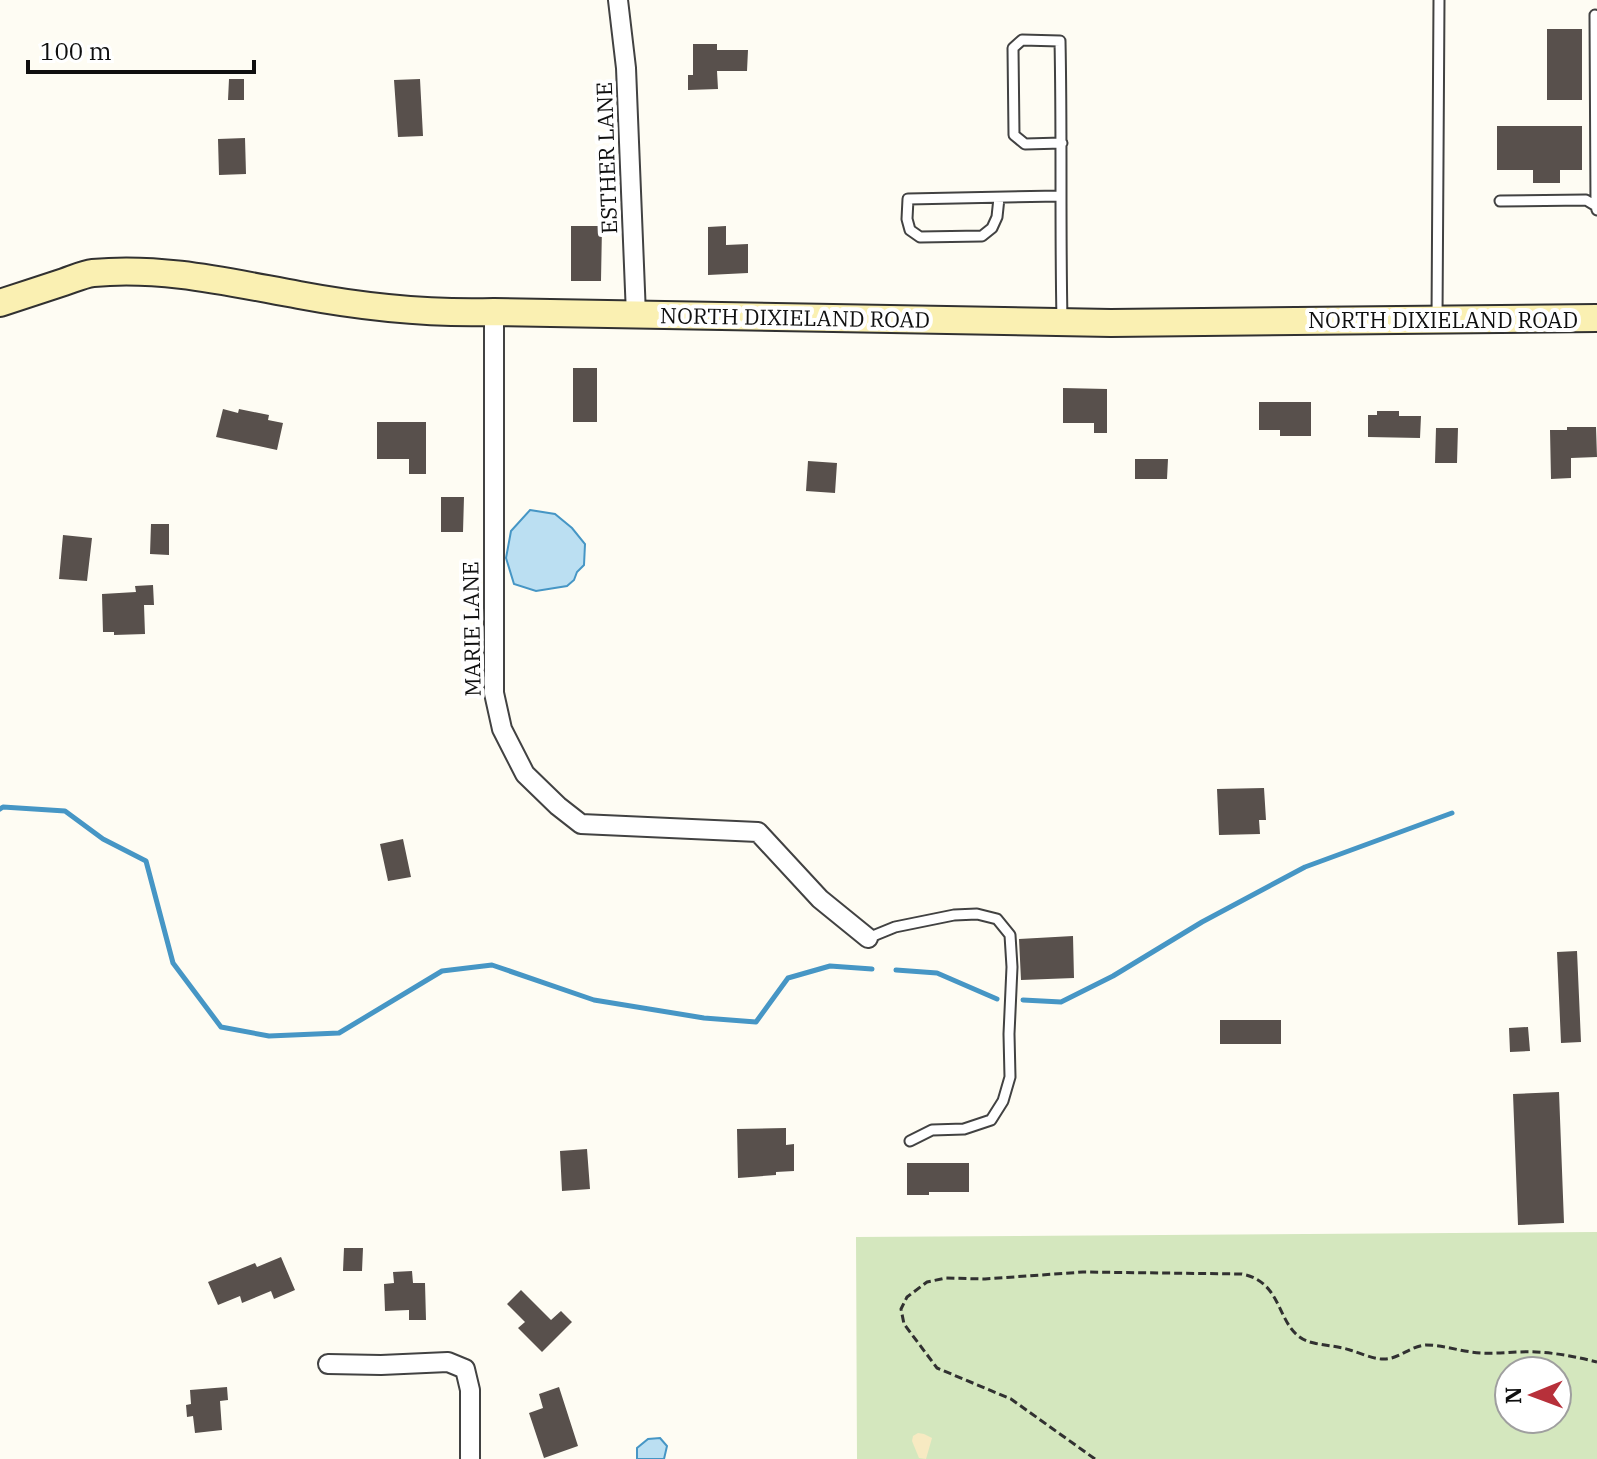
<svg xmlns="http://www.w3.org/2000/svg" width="1597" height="1459" font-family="'IBM Plex Serif',serif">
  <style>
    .green { fill: #d4e7be; fill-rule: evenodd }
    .sand { fill: #f7eac2 }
    .water { fill: #bbdff2; stroke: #4696c5; stroke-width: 2 }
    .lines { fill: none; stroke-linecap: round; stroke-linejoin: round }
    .stream { stroke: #4696c5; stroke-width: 5 }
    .building { fill: #58504c }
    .lane-casing { stroke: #424242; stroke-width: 13 }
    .street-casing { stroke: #424242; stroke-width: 22 }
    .secondary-casing { stroke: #313131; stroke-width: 30 }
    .path { stroke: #313131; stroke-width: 3; stroke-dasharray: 8 4; stroke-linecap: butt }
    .lane { stroke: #fff; stroke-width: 9 }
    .street { stroke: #fff; stroke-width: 18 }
    .secondary { stroke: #faf0b2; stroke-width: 26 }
    .labels { text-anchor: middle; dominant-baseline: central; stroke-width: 8; stroke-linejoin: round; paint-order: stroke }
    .street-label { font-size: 22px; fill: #0f0f0f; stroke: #fff }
  </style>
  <rect width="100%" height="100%" fill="#fefcf3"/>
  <path class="green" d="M1597,1232V1459H857L856,1237ZM1509,1371H1557V1419H1509Z"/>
  <path class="sand" d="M918,1433L924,1434L932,1438L926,1459L919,1458L912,1441L913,1436Z"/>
  <path class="water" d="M530,510L555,514L572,528L585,544L584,565L577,572L574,580L567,586L536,591L514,584L506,558L511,531Z
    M660,1438L667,1446L664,1459H637V1448L648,1439Z"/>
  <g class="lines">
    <path class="stream" d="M0,809L3,807L65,811L103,839L146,861L173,963L221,1027L269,1036L339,1033L442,971L492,965L594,1000L704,1018L756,1022L788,978L830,966L872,969
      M896,970L937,973L997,999
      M1023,1000L1061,1002L1113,976L1202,922L1305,867L1452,813"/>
  </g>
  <path class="building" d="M1547,29H1582V100H1547Z
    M693,44H717V50H748L747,71H717L718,89L688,90V75H693Z
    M229,79H244V100H228Z
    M420,79L423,136L398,137L394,80Z
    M1497,126H1582V170H1560V183H1533V170H1497Z
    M245,138L246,174L219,175L218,139Z
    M571,226H602L601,281H571Z
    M726,226V245L748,244V273L708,275V227Z
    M573,368H597V422H573Z
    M1063,388L1107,389V433H1094V423H1063Z
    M1259,402H1311V436H1280V430H1259Z
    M223,409L238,413L239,409L269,415L268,420L283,423L277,450L216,437Z
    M1377,411H1399V416H1421L1420,438L1368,437V415H1377Z
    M377,422H426V474H409V459H377Z
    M1567,427H1596L1597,457L1571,458V478L1551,479L1550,430H1567Z
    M1436,428H1458L1457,463H1435Z
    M1135,459H1168L1167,479H1135Z
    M808,461L837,463L835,493L806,491Z
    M441,497H464L463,532H441Z
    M151,524H169V555L150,554Z
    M63,535L92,538L87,581L59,579Z
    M153,585L154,605H144L145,634L114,635V632H103L102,594L136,592L135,586Z
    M1264,788L1266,820H1259L1260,834L1219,835L1217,789Z
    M403,839L411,877L388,881L380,844Z
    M1073,936L1074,978L1021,980L1019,939Z
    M1577,951L1581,1042L1561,1043L1557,952Z
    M1220,1020H1281V1044H1220Z
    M1528,1027L1530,1051L1510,1052L1509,1028Z
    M1559,1092L1564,1223L1518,1225L1513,1094Z
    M786,1128V1145L794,1144V1171L776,1172V1175L738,1178L737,1129Z
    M587,1149L590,1189L562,1191L560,1151Z
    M907,1163H969V1192H929V1195H907Z
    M344,1248H363L362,1271H343Z
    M281,1257L295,1290L274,1299L271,1291L242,1303L240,1296L218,1305L208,1282L255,1263L257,1267Z
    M412,1271L413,1283H425L426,1320H409V1310L385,1311L384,1284L394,1283L393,1272Z
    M521,1290L551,1320L561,1311L572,1322L542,1352L518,1328L525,1322L507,1304Z
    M227,1387L228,1400L220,1401L222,1430L195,1433L193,1416L187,1417L186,1405L191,1404L190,1390Z
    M559,1387L578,1446L544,1458L529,1413L543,1408L539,1394Z"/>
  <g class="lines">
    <defs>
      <path id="lane" d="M1595,15L1596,206
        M999,198L997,217L992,228L982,236L920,237L910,230L907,219L908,199L1060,196
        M1500,201L1586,200L1596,206L1597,210
        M1062,319C1060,226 1062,134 1060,41L1022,40L1013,48L1014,135L1025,144L1062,143
        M1437,319L1439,0
        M868,938L895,927L954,915L977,914L997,919L1010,935L1012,967L1009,1034L1010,1077L1003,1101L991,1120L964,1129L932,1130L910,1141"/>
      <path id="street" d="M618,0L626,68L636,315
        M494,312V693L502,729L525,774L558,806L581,824L758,832L820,899L868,938
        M328,1364L381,1365L448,1362L465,1369L470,1390V1459"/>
      <path id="secondary" d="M0,303C21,296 43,289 64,282C73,279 84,274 93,273C162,266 232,283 299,295C363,307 429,314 494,312L1111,323L1597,318"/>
    </defs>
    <use href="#lane" class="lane-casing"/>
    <use href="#street" class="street-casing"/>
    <use href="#secondary" class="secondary-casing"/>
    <path class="path" d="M1095,1459L1011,1399L937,1368L904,1324L901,1309L907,1297L927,1282L946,1278L985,1279L1083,1272L1242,1274C1288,1283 1274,1335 1314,1343C1326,1346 1338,1346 1350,1350C1361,1353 1374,1360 1386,1359C1400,1358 1411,1346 1426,1345C1444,1345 1462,1352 1481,1353C1499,1354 1518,1351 1536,1352C1557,1353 1577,1357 1597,1362"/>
    <use href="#lane" class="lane"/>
    <use href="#street" class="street"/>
    <use href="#secondary" class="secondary"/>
  </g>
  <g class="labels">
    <g class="street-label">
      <text transform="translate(606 158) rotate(-92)">ESTHER LANE</text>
      <text transform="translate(795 317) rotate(1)">NORTH DIXIELAND ROAD</text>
      <text x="1443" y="319">NORTH DIXIELAND ROAD</text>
      <text transform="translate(471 629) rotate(-91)">MARIE LANE</text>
    </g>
  </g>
  <g transform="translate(1533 1395) rotate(269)"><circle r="38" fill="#ffffff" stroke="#9f9f9f" stroke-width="2"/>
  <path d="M0-6L14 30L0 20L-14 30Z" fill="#b7303a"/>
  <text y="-12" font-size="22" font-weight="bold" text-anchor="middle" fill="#0f0f0f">N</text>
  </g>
  <path d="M28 60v12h226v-12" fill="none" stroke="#0f0f0f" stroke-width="4"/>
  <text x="40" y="60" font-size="24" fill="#0f0f0f" stroke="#ffffff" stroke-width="6" paint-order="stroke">100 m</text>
</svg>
